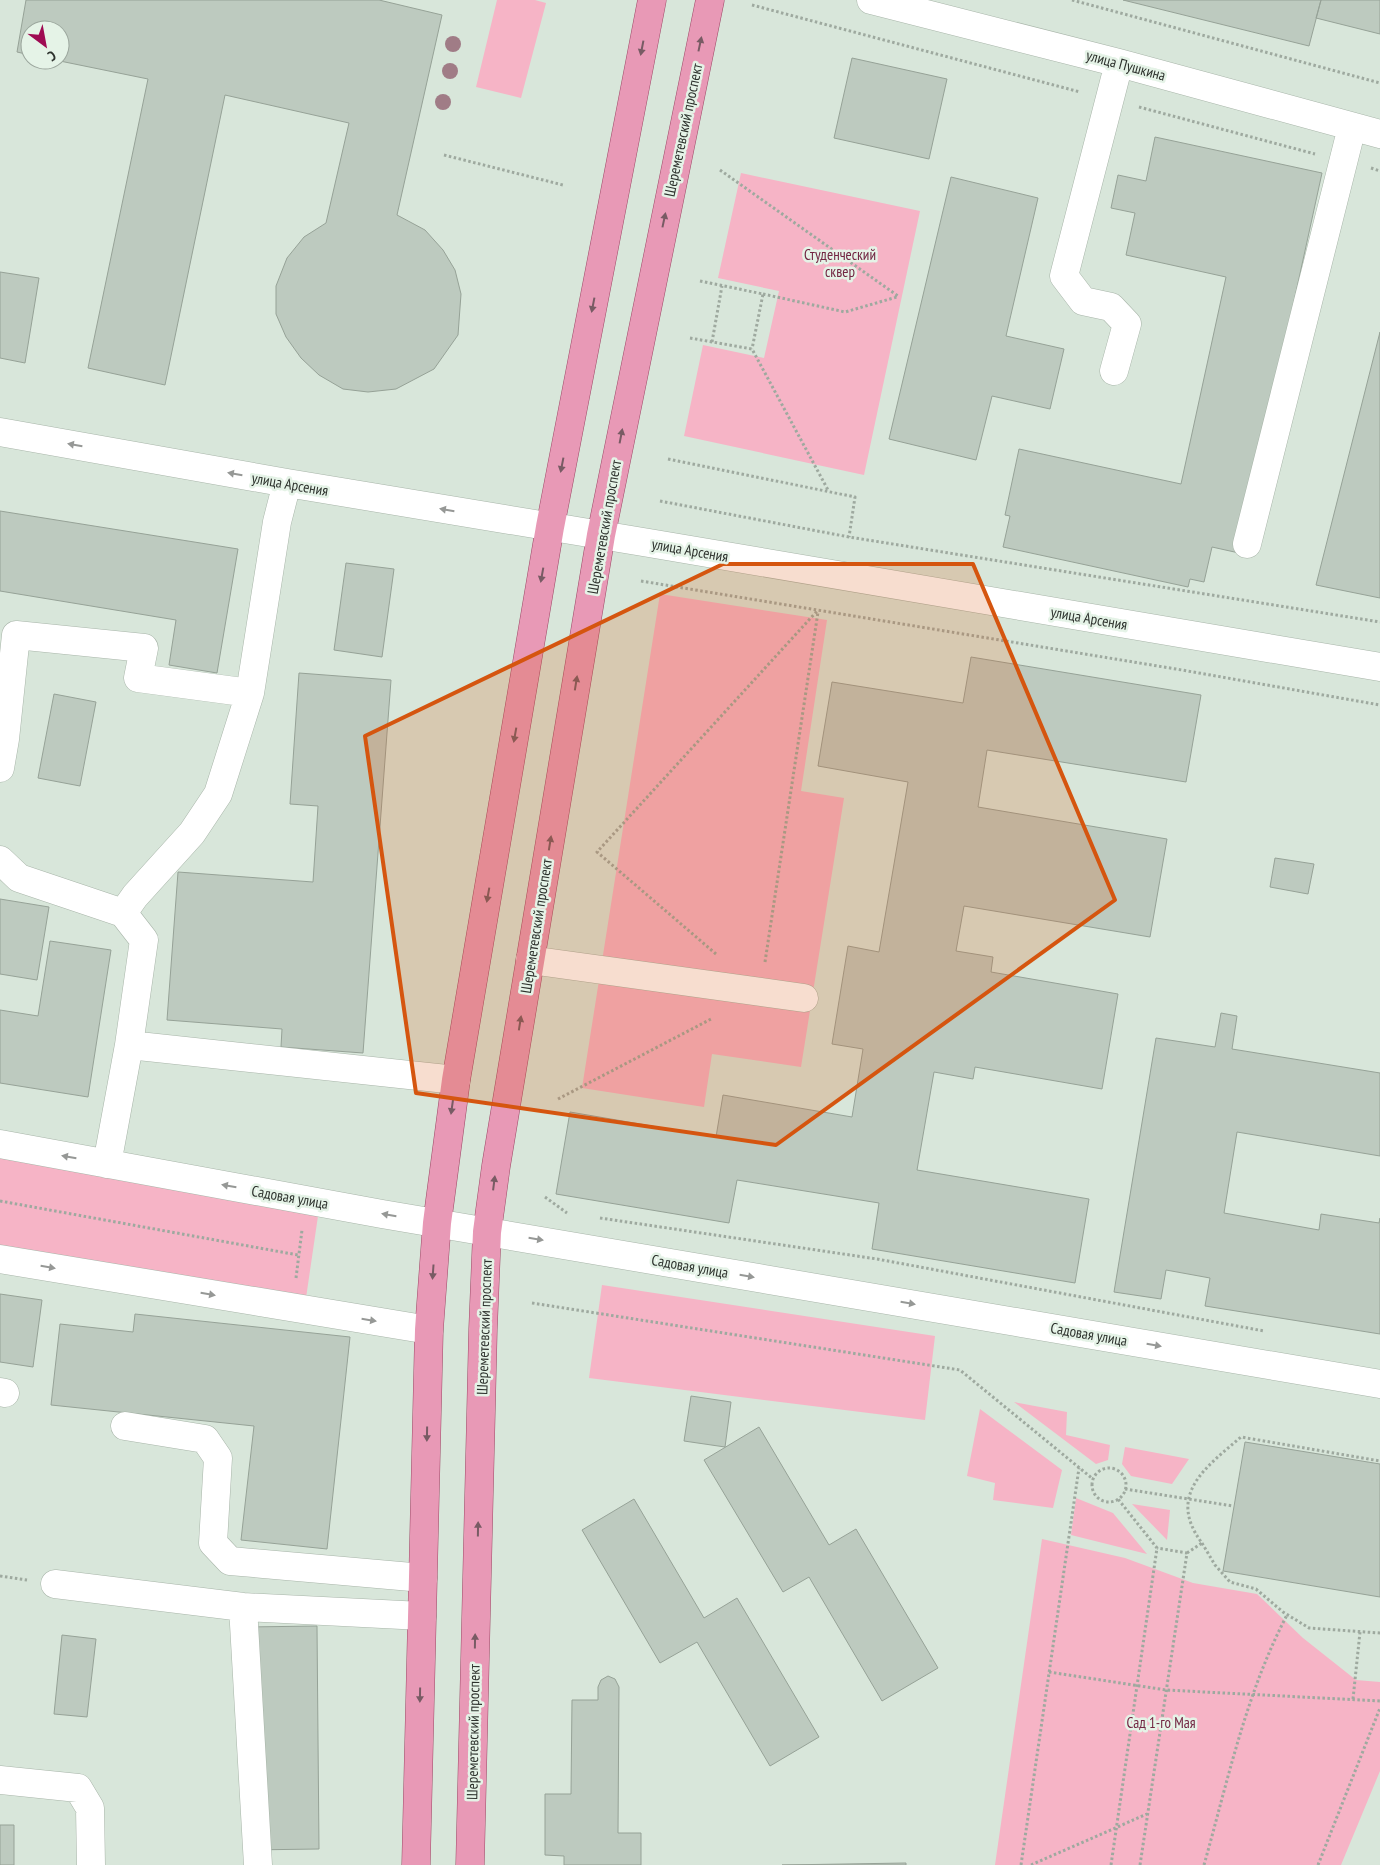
<svg xmlns="http://www.w3.org/2000/svg" width="1380" height="1865" font-family="'PT Sans Narrow',sans-serif">
  <style>
    .green { fill: #f6b4c6 }
    .building { fill: #bdcabf; stroke: #96a297 }
    .lines { fill: none; stroke-linecap: round; stroke-linejoin: round }
    .minor-casing { stroke: #a8b5a9; stroke-width: 29 }
    .major-casing { stroke: #9d4967; stroke-width: 29 }
    .path { stroke: #9ea99f; stroke-width: 3; stroke-dasharray: 2.5 2.5; stroke-linecap: butt }
    .minor { stroke: #fff; stroke-width: 28 }
    .major { stroke: #e899b6; stroke-width: 28 }
    .tree { fill: #a07c86 }
    .oneway { fill: #785b64 }
    .oneway2 { fill: #969896 }
    .marked { fill: #d5550f; fill-opacity: 0.2; stroke: #d5550f; stroke-width: 4; stroke-linejoin: round }
    .labels { text-anchor: middle; dominant-baseline: central; stroke-width: 5; stroke-linejoin: round; paint-order: stroke }
    .street-label { font-size: 15px; fill: #2d322d; stroke: #e5f3e7 }
    .park-label { font-size: 15px; fill: #722542; stroke: #e5f3e7 }
  </style>
  <rect width="100%" height="100%" fill="#d8e6da"/>
  <path class="green" d="M497,0H535L546,3L521,98L476,87Z
    M741,173L920,211L864,475L684,436L703,345L764,358L779,291L718,278Z
    M660,594L827,620L801,791L844,798L801,1067L712,1054L704,1107L582,1088Z
    M0,1156L318,1216L306,1298L0,1245Z
    M602,1285L935,1336L925,1420L589,1378Z
    M1014,1402L1067,1412L1066,1435L1110,1445L1108,1460L1096,1464Z
    M980,1409L1062,1470L1053,1508L993,1500L995,1483L967,1476Z
    M1125,1447L1189,1459L1172,1484L1131,1476L1122,1464Z
    M1076,1498L1113,1513L1147,1554L1071,1535Z
    M1132,1504L1170,1510L1167,1540Z
    M1042,1539L1125,1558L1193,1583L1257,1594L1303,1638L1356,1680L1380,1682V1771L1341,1865H995Z"/>
  <path class="building" d="M26,0H379L442,15L397,215L425,230L443,250L455,270L461,294L458,335L434,369L396,389L368,392L343,389L319,375L301,358L286,337L276,314V286L287,258L304,237L326,223L349,123L225,95L165,385L88,368L148,79L55,60H60V30H30V55L17,52Z
    M1123,0H1321L1309,46Z
    M1321,0H1380V34L1316,18Z
    M852,58L947,79L929,159L834,138Z
    M1155,137L1322,173L1239,553L1212,547L1204,582L1190,579L1188,587L1003,547L1010,516L1005,515L1019,449L1181,484L1226,277L1126,255L1135,213L1111,208L1118,175L1146,181Z
    M951,177L1038,198L1006,336L1064,349L1050,409L992,396L976,460L889,439Z
    M0,272L39,278L25,363L0,358Z
    M1380,332V598L1316,585Z
    M0,511L238,549L217,673L169,665L176,620L0,591Z
    M346,563L394,569L382,657L334,650Z
    M971,657L1201,695L1186,782L987,750L978,807L1167,839L1150,937L964,906L956,951L993,957L991,972L1118,994L1102,1089L975,1067L973,1079L934,1072L917,1170L1089,1199L1075,1283L872,1249L879,1203L737,1180L729,1223L556,1194L570,1112L716,1137L723,1095L852,1117L863,1049L832,1044L848,946L879,952L908,782L818,766L832,682L963,703Z
    M299,673L391,680L363,1053L281,1047L282,1029L167,1020L178,872L313,882L318,806L290,804Z
    M54,694L96,702L80,786L38,778Z
    M1275,858L1314,864L1308,894L1270,887Z
    M0,899L49,907L37,980L0,974Z
    M50,941L111,950L88,1097L0,1083V1010L38,1016Z
    M1221,1013L1237,1016L1232,1049L1380,1073V1156L1237,1132L1224,1213L1319,1230L1321,1214L1379,1223L1380,1218V1334L1205,1306L1210,1278L1166,1270L1161,1299L1114,1292L1156,1038L1215,1047Z
    M0,1294L42,1300L33,1367L0,1362Z
    M135,1314L350,1337L327,1549L241,1540L254,1426L51,1405L60,1324L133,1332Z
    M691,1396L731,1402L725,1447L684,1441Z
    M759,1427L829,1545L856,1529L938,1668L882,1701L809,1577L783,1592L704,1460Z
    M1245,1442L1380,1464V1597L1223,1571Z
    M634,1499L704,1618L737,1598L819,1737L770,1766L697,1642L660,1663L582,1530Z
    M317,1626L319,1849L248,1850L247,1627Z
    M62,1635L96,1639L87,1717L54,1714Z
    M608,1676L615,1679L619,1687L618,1833H641V1865H564V1856L545,1855V1794H571L572,1700H598V1687L601,1680Z
    M0,1825H14V1865H0Z
    M906,1863V1865H782Z"/>
  <g class="lines">
    <defs>
      <path id="minor" d="M871,0L1119,63L1380,134
        M1114,371L1127,324L1111,307L1083,301L1064,276L1119,63
        M0,432L287,483L649,543L1380,667
        M1247,544L1352,127
        M0,768L5,739L16,635L144,648L138,678L250,693L277,522L287,483
        M0,860L19,878L123,913L144,940L129,1045L456,1080
        M123,913L135,896L192,833L218,794L250,693
        M530,960L804,998
        M0,1144L382,1214L1380,1384
        M107,1164L129,1045
        M0,1259L429,1330
        M0,1392L5,1393
        M125,1426L205,1439L218,1458L213,1543L230,1561L423,1578
        M55,1584L243,1607L422,1616
        M243,1607L258,1865
        M0,1780L78,1788L90,1808L91,1865"/>
      <path id="major" d="M416,1865L429,1330L437,1223L456,1080L550,527L652,0
        M470,1865L483,1329L487,1232L496,1166L601,535L710,0"/>
    </defs>
    <use href="#minor" class="minor-casing"/>
    <use href="#major" class="major-casing"/>
    <path class="path" d="M1072,0L1380,83
      M752,5L1080,92
      M1139,107L1315,154
      M444,155L563,185
      M1371,168L1380,171
      M720,170L898,296
      M700,281L763,294L752,349
      M763,294L845,312L897,297
      M690,338L752,349L828,490
      M712,342L722,286
      M668,459L855,497L849,537
      M660,501L849,537L1380,622
      M641,581L1182,670L1380,705
      M716,954L597,852L818,610
      M765,962L818,612
      M558,1099L713,1018
      M545,1197L567,1213
      M0,1201L298,1255
      M600,1218L877,1259L1264,1331
      M296,1278L302,1230
      M532,1303L960,1370L1093,1479
      M1092 1485a17 17 0 1 1 34 0a17 17 0 1 1-34 0Z
      M1125,1489L1233,1506
      M1202,1543L1215,1565L1230,1582L1256,1589L1283,1612L1309,1628L1380,1633
      M1187,1553L1202,1543C1166,1495 1206,1467 1241,1437L1380,1461
      M0,1576L27,1580
      M1049,1672L1166,1690L1380,1701
      M1353,1699L1360,1632
      M1021,1865L1079,1468
      M1031,1865L1147,1814
      M1111,1865L1157,1548L1118,1499
      M1140,1865L1187,1553L1157,1548
      M1204,1865C1228,1780 1246,1693 1287,1615
      M1318,1865L1380,1708"/>
    <use href="#minor" class="minor"/>
    <use href="#major" class="major"/>
  </g>
  <g class="tree">
    <circle cx="453" cy="44" r="8"/>
    <circle cx="450" cy="71" r="8"/>
    <circle cx="443" cy="102" r="8"/>
  </g>
  <defs><path id="oneway-solid" d="M-6-.8H1V-3.2L6.5 0L1 3.2V.8H-6Z" transform="scale(1.25)"/></defs>
  <g class="oneway">
    <use href="#oneway-solid" transform="translate(700 44) rotate(-78)"/>
    <use href="#oneway-solid" transform="translate(642 48) rotate(101)"/>
    <use href="#oneway-solid" transform="translate(664 220) rotate(-78)"/>
    <use href="#oneway-solid" transform="translate(593 305) rotate(101)"/>
    <use href="#oneway-solid" transform="translate(621 436) rotate(-79)"/>
    <use href="#oneway-solid" transform="translate(562 465) rotate(101)"/>
    <use href="#oneway-solid" transform="translate(542 575) rotate(100)"/>
    <use href="#oneway-solid" transform="translate(576 683) rotate(-81)"/>
    <use href="#oneway-solid" transform="translate(515 735) rotate(100)"/>
    <use href="#oneway-solid" transform="translate(550 843) rotate(-81)"/>
    <use href="#oneway-solid" transform="translate(488 895) rotate(100)"/>
    <use href="#oneway-solid" transform="translate(520 1023) rotate(-81)"/>
    <use href="#oneway-solid" transform="translate(452 1107) rotate(98)"/>
    <use href="#oneway-solid" transform="translate(494 1183) rotate(-83)"/>
    <use href="#oneway-solid" transform="translate(433 1272) rotate(94)"/>
    <use href="#oneway-solid" transform="translate(427 1434) rotate(91)"/>
    <use href="#oneway-solid" transform="translate(478 1529) rotate(-89)"/>
    <use href="#oneway-solid" transform="translate(475 1641) rotate(-89)"/>
    <use href="#oneway-solid" transform="translate(420 1695) rotate(91)"/>
  </g>
  <g class="oneway2">
    <use href="#oneway-solid" transform="translate(75 445) rotate(-170)"/>
    <use href="#oneway-solid" transform="translate(235 474) rotate(-170)"/>
    <use href="#oneway-solid" transform="translate(447 510) rotate(-170)"/>
    <use href="#oneway-solid" transform="translate(69 1157) rotate(-170)"/>
    <use href="#oneway-solid" transform="translate(229 1186) rotate(-170)"/>
    <use href="#oneway-solid" transform="translate(389 1215) rotate(-170)"/>
    <use href="#oneway-solid" transform="translate(536 1239) rotate(9)"/>
    <use href="#oneway-solid" transform="translate(48 1267) rotate(10)"/>
    <use href="#oneway-solid" transform="translate(747 1276) rotate(10)"/>
    <use href="#oneway-solid" transform="translate(208 1294) rotate(10)"/>
    <use href="#oneway-solid" transform="translate(908 1303) rotate(10)"/>
    <use href="#oneway-solid" transform="translate(369 1320) rotate(9)"/>
    <use href="#oneway-solid" transform="translate(1154 1345) rotate(10)"/>
  </g>
  <path class="marked" d="M723,564H973L1115,900L776,1145L416,1093L365,736Z"/>
  <g class="labels">
    <g class="street-label">
      <text transform="translate(1126 65) rotate(15)">улица Пушкина</text>
      <text transform="translate(683 130) rotate(-78)">Шереметевский проспект</text>
      <text transform="translate(290 484) rotate(10)">улица Арсения</text>
      <text transform="translate(604 527) rotate(-80)">Шереметевский проспект</text>
      <text transform="translate(690 550) rotate(10)">улица Арсения</text>
      <text transform="translate(1089 618) rotate(10)">улица Арсения</text>
      <text transform="translate(536 926) rotate(-81)">Шереметевский проспект</text>
      <text transform="translate(290 1197) rotate(10)">Садовая улица</text>
      <text transform="translate(690 1266) rotate(10)">Садовая улица</text>
      <text transform="translate(484 1327) rotate(-88)">Шереметевский проспект</text>
      <text transform="translate(1089 1334) rotate(10)">Садовая улица</text>
      <text transform="translate(473 1732) rotate(-89)">Шереметевский проспект</text>
    </g>
    <g class="park-label">
      <text x="840" y="254">Студенческий<tspan x="840" dy="17">сквер</tspan></text>
      <text x="1161" y="1722">Сад 1-го Мая</text>
    </g>
  </g>
  <g transform="translate(45 45) rotate(148)"><circle r="24" fill="#e5f3e7" stroke="#9ba69d"/>
  <path d="M0-4L9 19L0 12L-9 19Z" fill="#9f0b53"/>
  <text y="-8" font-size="14" font-weight="bold" text-anchor="middle" fill="#2d322d">С</text>
  </g>
</svg>
